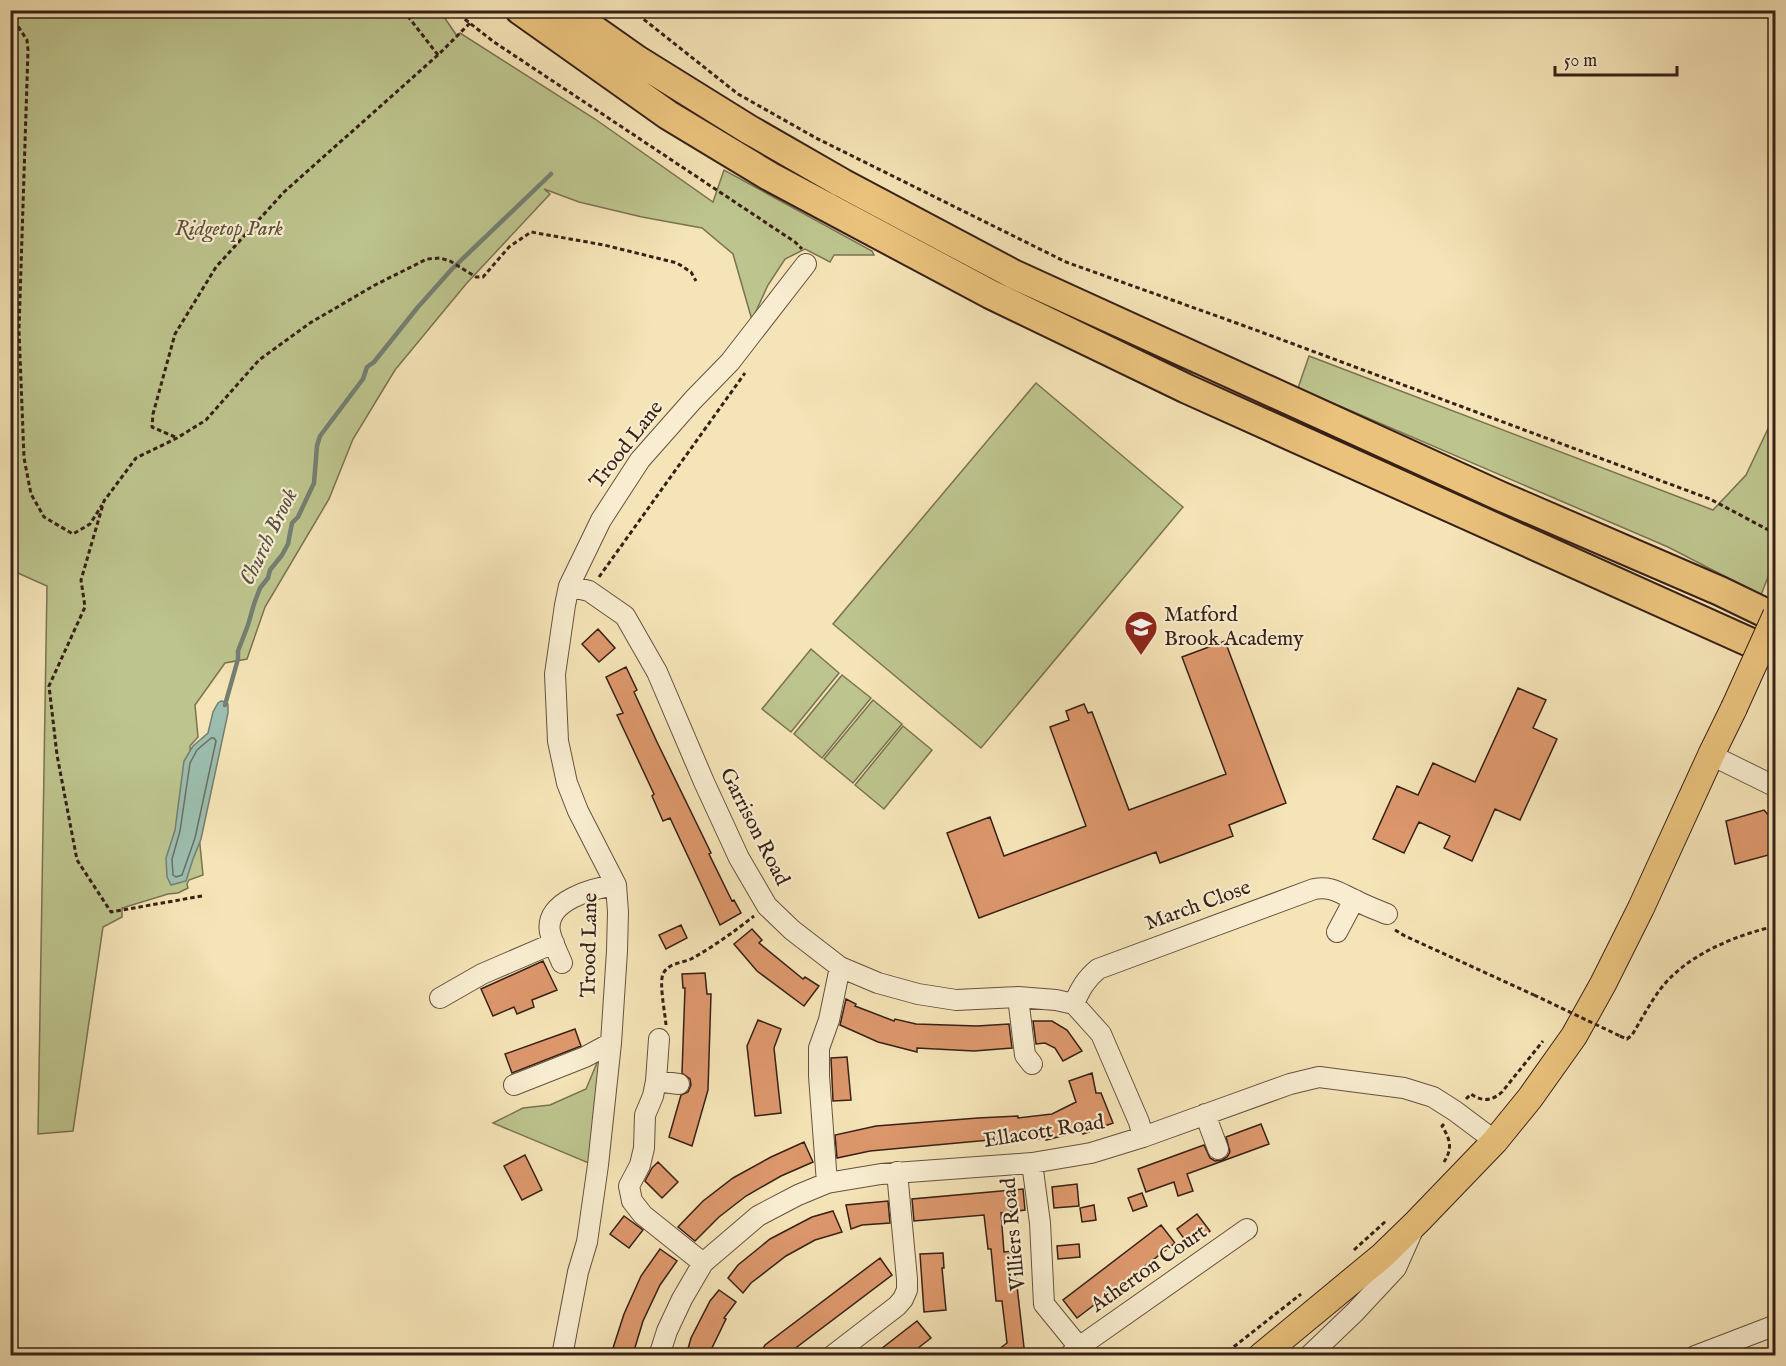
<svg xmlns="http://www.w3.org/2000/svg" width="1786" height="1366" font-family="'IM FELL English',serif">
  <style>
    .green { fill: #bdc48d; stroke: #7a7252; stroke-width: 1.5 }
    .water { fill: #9cbeaf; stroke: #747f72; stroke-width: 1.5 }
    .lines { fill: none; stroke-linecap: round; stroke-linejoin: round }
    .shore { stroke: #6a6f63; stroke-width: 1.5 }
    .stream { stroke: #747f72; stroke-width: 4.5 }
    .building { fill: #dd986c; stroke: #372017; stroke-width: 1.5 }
    .minor-casing { stroke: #66513f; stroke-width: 22 }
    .major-casing { stroke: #372017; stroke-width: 28 }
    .highway-casing { stroke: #372017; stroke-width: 32 }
    .path { stroke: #372017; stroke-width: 3; stroke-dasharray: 4.5 3; stroke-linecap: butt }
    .minor { stroke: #f8edd0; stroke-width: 20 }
    .major { stroke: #eac27c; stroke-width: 26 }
    .highway { stroke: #eac27c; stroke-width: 28 }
    .major-bridge-casing { stroke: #372017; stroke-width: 28; stroke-linecap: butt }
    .path-bridge { stroke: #372017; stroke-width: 3; stroke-dasharray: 4.5 3; stroke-linecap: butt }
    .major-bridge { stroke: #eac27c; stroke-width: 26 }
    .labels { text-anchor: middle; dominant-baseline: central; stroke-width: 4.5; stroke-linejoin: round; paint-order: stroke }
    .park-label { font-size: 21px; font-style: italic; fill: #5f513a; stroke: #f8edd0 }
    .street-label { font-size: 21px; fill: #372017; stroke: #f8edd0 }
    .poi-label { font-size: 21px; fill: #372017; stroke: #f8edd0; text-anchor: start }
    .water-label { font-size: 22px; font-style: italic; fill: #554f45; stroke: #f8edd0 }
  </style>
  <rect width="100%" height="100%" fill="#f5e4b7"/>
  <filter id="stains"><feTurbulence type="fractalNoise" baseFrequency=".00333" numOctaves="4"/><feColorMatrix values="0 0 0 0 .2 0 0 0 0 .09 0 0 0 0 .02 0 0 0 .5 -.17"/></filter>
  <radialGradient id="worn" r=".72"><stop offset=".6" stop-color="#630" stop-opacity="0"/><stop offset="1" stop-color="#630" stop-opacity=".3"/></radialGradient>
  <path class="green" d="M11,11H440L457,36L460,33L595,119L713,202L724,170L872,251L874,255H834L830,262L805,249L785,259L768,285L752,320L733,254L702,228L642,217L579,202L544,189L550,194L466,284L395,370L353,439L329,499L265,607L247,659L225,663L195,705L198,737L190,746L203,875L189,880L187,884L188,888L178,893L168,894L122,908V917L103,927L73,1131L38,1134L47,586L11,570Z
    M1309,356L1713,510L1746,475L1775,414V559L1761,595L1668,547L1298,388Z
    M1036,383L1183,507L981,748L833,624Z
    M811,649L839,673L791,732L762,709Z
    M842,675L871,698L822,758L794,734Z
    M873,700L902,724L853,783L824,759Z
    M903,726L932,750L884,809L855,785Z
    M602,1051L591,1164L493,1123L523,1108L550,1105L586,1089Z"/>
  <path class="water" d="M221,701L226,702L228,704V713L201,839L193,859L186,881L171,885L167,877L166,858L175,830L184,761L193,746L208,733L213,712L218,703Z"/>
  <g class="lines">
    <path class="shore" d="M211,738H214L216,741L195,838L182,875L176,877L173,875L172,859L180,831L190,763L197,750Z"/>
    <path class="stream" d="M225,705L238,659V651L248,625L254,604L260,588L268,578L270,570L282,555L288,544L292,523L298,517L314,483L317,446L320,436L363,379L367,367L374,362L418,307L452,269L551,174"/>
  </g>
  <path class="building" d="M598,629L615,648L599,662L582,644Z
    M1225,641L1286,803L1229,825L1233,836L1160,863L1156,852L979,918L947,833L990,817L1004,856L1086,826L1050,727L1069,720L1066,711L1084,704L1088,713L1092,712L1129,810L1226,774L1182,657Z
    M626,667L637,690L634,692L657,742L711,853L709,854L732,901L734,900L741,913L720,925L670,818L663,821L652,796L654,794L617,715L623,713L606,677Z
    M1518,688L1546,700L1533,728L1557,739L1520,820L1495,809L1472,861L1444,848L1450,836L1419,822L1404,853L1373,839L1397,786L1418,795L1433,763L1475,782Z
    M1764,810L1776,824V853L1735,864L1726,821Z
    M681,925L687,938L666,949L659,935Z
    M752,929L762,940L759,943L803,979L805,977L819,986L804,1006L757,971L734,944Z
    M543,961L557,990L532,1000L534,1007L517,1014L514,1007L493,1016L481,989Z
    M705,973L707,994H711L708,1090L692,1146L669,1137L681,1095L688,1092L691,1085L690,1079L682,1073L685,988H683L682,974Z
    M846,999L856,1004L855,1006L894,1021L895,1019L916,1024L977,1026L1009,1024L1012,1048L974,1051L917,1048V1052L878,1042L840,1025Z
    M758,1020L781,1029L774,1048L781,1113L755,1116L747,1046Z
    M1033,1021H1052L1067,1030L1082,1051L1063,1061L1055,1048L1045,1043L1036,1044Z
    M575,1029L581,1046L512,1073L505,1054Z
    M847,1057L851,1100L833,1101L831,1058Z
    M1092,1073L1096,1093H1101L1113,1123L1083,1134L1081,1131L1046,1140L1045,1138L1035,1139L1034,1138L990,1140L870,1151L837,1158L835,1135L876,1126L978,1118L1018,1116V1118L1052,1114L1076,1102L1069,1081Z
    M1261,1124L1269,1144L1187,1174L1193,1191L1178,1196L1174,1182L1146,1192L1138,1169L1204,1145L1210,1158L1215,1161L1222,1160L1227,1157L1230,1152L1226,1137Z
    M804,1142L813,1162L781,1176L746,1196L719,1217L695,1241L678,1227L703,1201L733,1178L771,1157Z
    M525,1155L542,1190L522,1200L504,1166Z
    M658,1162L678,1182L662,1198L645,1181L652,1168Z
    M1077,1184L1079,1206L1054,1208L1052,1187Z
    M1023,1189L1025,1210L1001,1213L1004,1252L1013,1251L1025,1356H990L1007,1343L1002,1301H996L991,1249H988L984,1215L914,1221L912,1199Z
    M1142,1193L1147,1206L1133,1211L1128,1198Z
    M888,1201L890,1223L862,1225L851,1229L846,1205Z
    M1094,1205L1096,1220L1082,1222L1080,1208Z
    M833,1211L842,1232L815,1240L786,1256L751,1283L743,1293L728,1278L738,1265L770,1239L812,1217Z
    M1197,1214L1210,1231L1190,1247L1177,1229Z
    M624,1216L643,1230L629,1248L610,1234Z
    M1161,1225L1175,1243L1077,1318L1063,1300Z
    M1079,1244L1080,1257L1058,1259L1057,1246Z
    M660,1249L677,1261L660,1285L643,1321L633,1354L613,1348L624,1314L641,1276Z
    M943,1253L944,1268H942L946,1310L924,1312L920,1254Z
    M880,1258L892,1275L785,1356H759L765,1345Z
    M719,1290L736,1302L724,1318L726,1319L708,1356H686L691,1338L710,1301Z
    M917,1321L931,1338L908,1356H872Z"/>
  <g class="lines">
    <defs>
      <path id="minor" d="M569,586L589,591L625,616L657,672L704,782L739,858L767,906L792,930L840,967L878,983L918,994L956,1000L1018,997L1056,1000L1074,1004L1101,1034L1139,1122L1143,1137
        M1711,755L1776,787
        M1337,932L1354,900
        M562,963C558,953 552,942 550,932C544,901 593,888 616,885
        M1018,997L1025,1055L1032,1064
        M440,998L482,974L554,943
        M1074,1004C1080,989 1086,979 1098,969L1314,889C1332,886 1339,893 1355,900C1366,906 1377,910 1387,914
        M659,1039L656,1081L653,1096L645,1115L644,1148L640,1165L629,1186L632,1201L643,1215L703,1263
        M656,1081L679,1084
        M514,1085L585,1057L611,1043
        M1205,1114L1218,1149
        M1032,1163L1040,1223L1044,1304L1079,1347L1069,1356
        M827,1183L819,1076V1048L829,1020L840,967
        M1079,1347L1247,1229
        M562,1356L578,1272L587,1242L598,1165L611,1043L617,951L618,912L616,885L578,811L567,783L558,741L555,674L565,605L569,586L601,520L640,460L693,400L730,362L806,264
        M659,1356L667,1331L682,1299L703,1263L758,1216L798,1195L827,1183L881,1174L1032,1163L1091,1153L1143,1137L1290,1084L1319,1077L1404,1088L1433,1097L1455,1111L1495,1141
        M832,1356L897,1306L903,1299L907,1290V1279L897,1172
        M1309,1356L1355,1312L1396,1268L1412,1232
        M1695,1356L1776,1325"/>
      <path id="major" d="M1261,1356L1382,1256L1417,1222L1495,1141L1530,1098L1574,1036L1603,984L1641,908L1711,755L1734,708"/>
      <path id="highway" d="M520,10L668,115L769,176L990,294L1187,389L1776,654
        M566,10L637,60L748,129L842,183L1013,274L1500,496L1720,591L1776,618"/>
    </defs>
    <use href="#minor" class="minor-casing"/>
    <use href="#major" class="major-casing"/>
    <use href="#highway" class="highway-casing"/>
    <path class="path" d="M403,10L438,55L470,23
      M453,10L494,42L795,242L802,249
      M632,10L738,94L816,138L1066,262L1253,329L1710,499L1776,534
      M10,14L27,40L28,50L19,330L24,458L31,494L44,517L73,534L90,524L102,505
      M175,437L152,427L153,414L175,334L216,267L284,192L438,55
      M599,577L745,373
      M202,896L111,912L77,860L57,755L49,686L85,607L81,580L104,501L136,458L177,438L206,420L259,360L310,323L375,285L427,259L440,258L450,261L476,277H483L509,247L531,232L604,245L677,263L691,272L696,281
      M1395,930L1405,936L1534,995
      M666,1025C665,1013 659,983 663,974C668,963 682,963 691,959C713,947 735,931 754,916
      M1620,1036L1627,1039L1632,1035C1641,1020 1649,1005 1659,991C1684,956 1735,935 1776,926
      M1466,1099L1471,1094C1482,1102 1492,1101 1502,1092L1543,1041
      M1444,1124L1442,1126C1450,1139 1453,1148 1444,1162
      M1354,1250L1387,1220
      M1222,1356L1301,1294"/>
    <use href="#minor" class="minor"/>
    <use href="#major" class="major"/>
    <use href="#highway" class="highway"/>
    <defs>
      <path id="major-bridge" d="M1734,708L1776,615"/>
    </defs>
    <use href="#major-bridge" class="major-bridge-casing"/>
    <path class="path-bridge" d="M1534,995L1620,1036"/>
    <use href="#major-bridge" class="major-bridge"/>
  </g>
  <defs>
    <symbol id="school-pin" viewBox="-11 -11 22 30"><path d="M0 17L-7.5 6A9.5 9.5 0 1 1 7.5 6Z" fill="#8f2418" stroke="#f8edd0"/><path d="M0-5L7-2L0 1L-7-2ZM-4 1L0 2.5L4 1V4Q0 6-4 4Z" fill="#fff"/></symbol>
  </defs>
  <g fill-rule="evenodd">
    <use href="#school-pin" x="1122" y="608" width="38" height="52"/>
  </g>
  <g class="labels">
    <g class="park-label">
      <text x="229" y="229">Ridgetop Park</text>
    </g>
    <g class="street-label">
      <text transform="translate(627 445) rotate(-52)">Trood Lane</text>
      <text transform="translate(754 827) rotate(63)">Garrison Road</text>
      <text transform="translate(1198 906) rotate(-20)">March Close</text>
      <text transform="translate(590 945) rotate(-89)">Trood Lane</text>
      <text transform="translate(1044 1132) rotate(-9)">Ellacott Road</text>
      <text transform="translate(1014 1234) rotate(-95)">Villiers Road</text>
      <text transform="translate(1149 1269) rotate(-35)">Atherton Court</text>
    </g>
    <g class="poi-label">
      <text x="1164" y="615">Matford<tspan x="1164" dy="24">Brook Academy</tspan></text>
    </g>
    <g class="water-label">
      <text transform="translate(269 537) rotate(-64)">Church Brook</text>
    </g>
  </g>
  <rect width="1786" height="1366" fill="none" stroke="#f5e4b7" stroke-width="36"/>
  <rect x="12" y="12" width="1762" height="1342" fill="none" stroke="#372017" stroke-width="3"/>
  <rect x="18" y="18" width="1750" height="1330" fill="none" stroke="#372017" stroke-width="1.5"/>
  <path d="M1555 66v9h122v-9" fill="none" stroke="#372017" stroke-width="3"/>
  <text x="1564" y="66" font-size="18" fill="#372017" stroke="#f8edd0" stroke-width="4.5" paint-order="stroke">50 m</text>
  <rect width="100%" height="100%" filter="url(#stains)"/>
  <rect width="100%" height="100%" fill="url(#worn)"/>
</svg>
